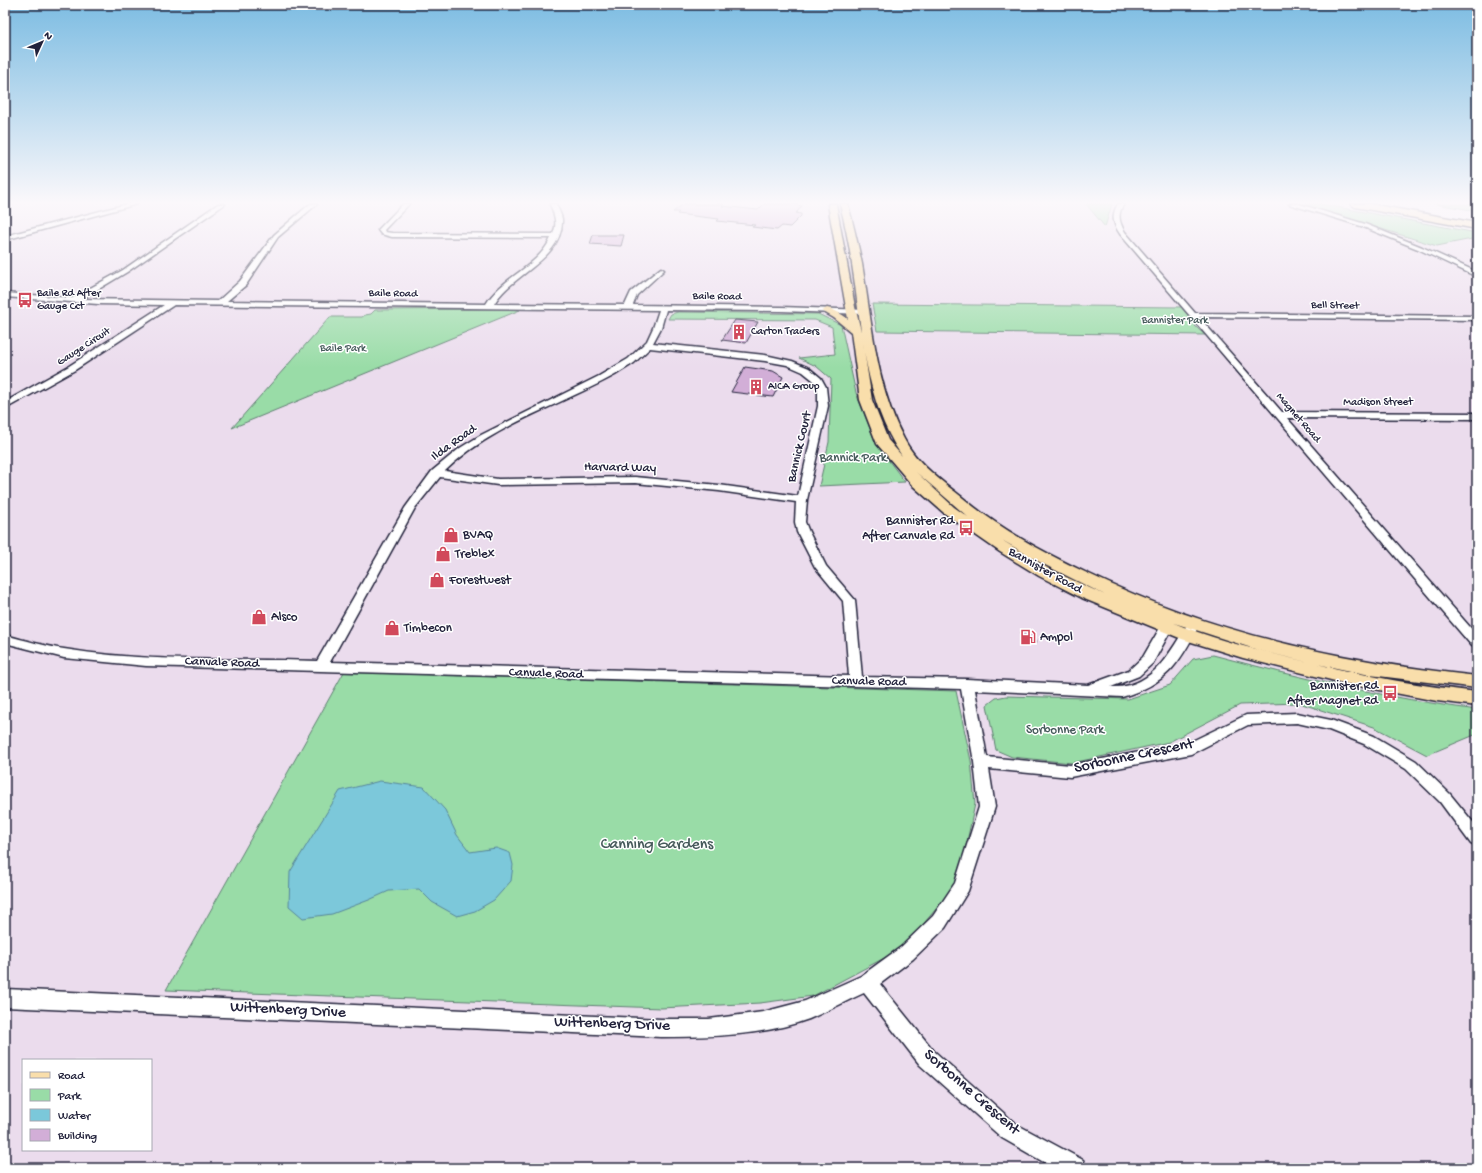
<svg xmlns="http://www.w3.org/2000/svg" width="1482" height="1173" font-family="'Gochi Hand',sans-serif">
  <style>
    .built { fill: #ebdced; fill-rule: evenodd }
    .green { fill: #99dca7; stroke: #5e7f71 }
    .water { fill: #7bc8da; stroke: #57869a }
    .building { fill: #d2aed7; stroke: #22223b }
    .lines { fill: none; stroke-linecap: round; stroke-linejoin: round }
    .minor-casing { stroke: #22223b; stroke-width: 3 }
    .major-casing { stroke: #22223b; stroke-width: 3 }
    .highway-casing { stroke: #22223b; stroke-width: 3 }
    .minor { fill: #fff; fill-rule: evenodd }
    .major { fill: #f9deab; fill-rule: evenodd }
    .highway { fill: #f9deab; fill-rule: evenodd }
    .labels { text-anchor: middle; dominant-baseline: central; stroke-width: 3; stroke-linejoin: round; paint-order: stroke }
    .far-poi-label { font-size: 11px; fill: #22223b; stroke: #fff; text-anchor: start }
    .far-street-label { font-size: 11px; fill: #22223b; stroke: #fff }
    .far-park-label { font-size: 11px; fill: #465a5b; stroke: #fff }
    .street-label { font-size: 13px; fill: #22223b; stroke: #fff }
    .park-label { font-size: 13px; fill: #465a5b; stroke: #fff }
    .poi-label { font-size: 13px; fill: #22223b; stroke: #fff; text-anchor: start }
    .near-street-label { font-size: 16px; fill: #22223b; stroke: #fff }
    .near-park-label { font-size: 16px; fill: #465a5b; stroke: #fff }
  </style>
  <rect width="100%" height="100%" fill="#f6eff7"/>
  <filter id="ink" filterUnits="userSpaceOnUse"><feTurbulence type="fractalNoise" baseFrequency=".025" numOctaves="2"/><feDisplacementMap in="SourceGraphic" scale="8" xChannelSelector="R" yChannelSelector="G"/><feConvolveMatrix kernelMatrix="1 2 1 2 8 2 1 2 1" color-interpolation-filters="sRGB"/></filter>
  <g filter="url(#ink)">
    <path class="built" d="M5,204H1321L1477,233V1168H5ZM23,1060H151V1150H23Z"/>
    <path class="green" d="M1086,204H1112L1105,227Z
      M1301,204H1321L1477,233V238L1437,246Z
      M1436,204H1477V211Z
      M872,304L1181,307L1197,325L1195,326L1205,335L877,331Z
      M508,309L520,310L232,428L330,317H362L365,315L371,314L375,310Z
      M678,312L818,314L841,325L856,393L876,444L905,482L819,486L829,442L831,379L816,366L799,358L835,354L832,327L815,320L668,319L671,314Z
      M1213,655C1300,678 1388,698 1477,710V734L1427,755L1374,727L1299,703L1240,705L1169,742L1072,763L1012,757L996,750L987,705L996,698L1006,696L1128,699L1170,685L1193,659Z
      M344,672L956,691L971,761L975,804L958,883L903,948L813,996L760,1003L661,1008L166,990Z"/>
    <path class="water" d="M380,781L424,787L445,810L457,835L470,852L496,848L510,853L513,865L511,881L494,900L475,911L457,916L432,902L419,889L389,891L369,900L332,914L303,918L289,906L290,872L340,791Z"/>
    <path class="building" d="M683,204H724L722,206L758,210L764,204H798L797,205L802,206L797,212H798L796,213L801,214V216L790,227L782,226L777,230L752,227L755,225L717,221L719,219L677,214L679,212H673Z
      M593,235H624L621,246L590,244Z
      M735,320L758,322L746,343L722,340Z
      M745,367L773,371L783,377L773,397L731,392Z
      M1021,632H1032L1036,643L1024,642Z"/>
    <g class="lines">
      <defs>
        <path id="minor" d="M127,204H137L5,240V236Z
          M218,204H225L127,272L82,299L218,301L240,281L274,235L310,204H317L278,237L246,285L227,301L486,304C502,277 538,267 551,238L392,237L381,234L378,230L403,204H409L384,230L385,232L392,233L553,234C558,223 554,214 550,204H556C558,209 561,214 562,219C564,259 511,274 494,304L625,305L631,292L661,268L664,270L663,271L637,295L633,305L781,307L867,310V314H864L781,311L666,310L661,328L653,343L765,355L792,361L809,368L821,378L826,387L828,406L807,500L805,522L809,532L826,566L855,600L862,677L967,679L1088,685L1129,670L1143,657L1168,614H1176L1178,617L1153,663L1139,676L1111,687C1153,689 1170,652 1189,622L1193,621L1197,622L1199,625C1179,665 1166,684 1122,697L975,690L987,757L1070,765L1188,743L1246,715L1297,713L1331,720L1374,736L1416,761L1450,794L1477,827V846L1471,844L1440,802L1406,769L1364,744L1329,730L1297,723L1248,725L1191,754L1070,777L989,769L995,807L968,891L945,928L913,959L880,984L934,1051L1016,1124L1083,1160L1086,1168H1054L1002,1138L920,1065L864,993C846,1001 828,1011 809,1019C762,1036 710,1037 661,1037L5,1007V989L661,1019H709L763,1012L805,1001L861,976L901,947L933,916L955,883L979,807L974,762L961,689L146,666L64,658L5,643V635C25,640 44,646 64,649C147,663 233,658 317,661L405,508L432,471L460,448L481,435L599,376L628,359L647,341L653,328L659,310L174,305L75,370L5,409V402L69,366L164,305L98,304L5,297V293L72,298L123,270ZM650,348L765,361L787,365L803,372L813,380L818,387V406L798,496L719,485L635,477L498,479L445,471C492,425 559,406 615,375L634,363ZM440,477L498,485L635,483L719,491L796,502L795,522L797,532L815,567L843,601L849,676L330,662L415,508Z
          M1118,204H1124C1117,214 1119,222 1125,232L1195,313L1477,316V320L1199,317L1282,412L1477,413V419L1287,418L1477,635V647L1472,646L1120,234C1113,224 1111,215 1118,204Z
          M1289,204H1299L1365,224L1422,247L1477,272V277L1418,249L1361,226Z"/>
        <path id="major" d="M828,204H836L855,307L861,331L872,400L888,440L902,456C864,401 862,328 852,264C849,243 845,224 840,204H848C853,224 858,244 862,264C872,323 876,386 904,439C917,464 942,481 963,498C1000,529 1043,552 1087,573C1213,634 1339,661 1477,676V688L1370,675L1317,664C1370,677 1423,686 1477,692V706L1437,701L1343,683L1243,658L1182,639L1082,598L1039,576L1000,552L944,513L912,485L877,444L860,400L851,332L834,318L822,311L827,308C835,310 842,314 848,319ZM916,472L968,517L954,507ZM1000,539L1043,564L1105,595L1051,570ZM1174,623L1258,650L1311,663C1265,652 1218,641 1174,623Z"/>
        <path id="highway" d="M1351,204H1370L1477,223V229L1355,207Z"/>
      </defs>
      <use href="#minor" class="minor-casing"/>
      <use href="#major" class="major-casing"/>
      <use href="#highway" class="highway-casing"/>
      <use href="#minor" class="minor"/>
      <use href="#major" class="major"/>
      <use href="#highway" class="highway"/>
    </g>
  </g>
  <linearGradient id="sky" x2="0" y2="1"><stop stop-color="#7cbce2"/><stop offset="0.55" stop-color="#fbf8fb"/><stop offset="1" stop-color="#fbf8fb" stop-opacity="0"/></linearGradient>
  <rect width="1482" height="368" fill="url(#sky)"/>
  <defs>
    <symbol id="bus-bare" viewBox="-9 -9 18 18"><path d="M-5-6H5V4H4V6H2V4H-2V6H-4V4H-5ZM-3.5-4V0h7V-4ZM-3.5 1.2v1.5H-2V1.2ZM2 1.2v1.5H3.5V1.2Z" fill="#d1495b" stroke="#fff" stroke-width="2.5" paint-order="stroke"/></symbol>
    <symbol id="building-bare" viewBox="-9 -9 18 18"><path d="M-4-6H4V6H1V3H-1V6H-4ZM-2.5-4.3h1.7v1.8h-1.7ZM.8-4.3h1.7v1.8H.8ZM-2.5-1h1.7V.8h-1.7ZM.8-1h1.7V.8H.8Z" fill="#d1495b" stroke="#fff" stroke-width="2.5" paint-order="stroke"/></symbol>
    <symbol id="shop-bare" viewBox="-9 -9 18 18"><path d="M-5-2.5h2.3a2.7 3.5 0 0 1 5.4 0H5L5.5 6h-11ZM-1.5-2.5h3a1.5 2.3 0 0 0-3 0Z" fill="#d1495b" stroke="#fff" stroke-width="2.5" paint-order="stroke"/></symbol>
    <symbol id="fuel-bare" viewBox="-9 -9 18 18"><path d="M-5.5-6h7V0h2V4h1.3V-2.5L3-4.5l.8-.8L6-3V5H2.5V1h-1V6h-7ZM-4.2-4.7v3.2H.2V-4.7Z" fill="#d1495b" stroke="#fff" stroke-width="2.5" paint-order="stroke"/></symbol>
  </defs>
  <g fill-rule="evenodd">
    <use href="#bus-bare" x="14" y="289" width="22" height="22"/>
    <use href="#building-bare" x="728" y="321" width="22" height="22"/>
    <use href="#building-bare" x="745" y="376" width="22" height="22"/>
    <use href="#bus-bare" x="955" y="517" width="22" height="22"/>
    <use href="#shop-bare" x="440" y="524" width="22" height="22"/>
    <use href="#shop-bare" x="432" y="543" width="22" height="22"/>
    <use href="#shop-bare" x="426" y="569" width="22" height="22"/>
    <use href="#shop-bare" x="248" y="606" width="22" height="22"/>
    <use href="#shop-bare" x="381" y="617" width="22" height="22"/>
    <use href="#fuel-bare" x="1017" y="626" width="22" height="22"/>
    <use href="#bus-bare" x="1379" y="682" width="22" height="22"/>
  </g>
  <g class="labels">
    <g class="far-poi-label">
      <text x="37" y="294">Baile Rd After<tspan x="37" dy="13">Gauge Cct</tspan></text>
      <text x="751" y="332">Carton Traders</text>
      <text x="768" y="387">AICA Group</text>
    </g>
    <g class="far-street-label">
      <text transform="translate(393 294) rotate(1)">Baile Road</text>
      <text transform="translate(717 297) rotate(1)">Baile Road</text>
      <text transform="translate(1335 306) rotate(1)">Bell Street</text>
      <text transform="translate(84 347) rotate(-33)">Gauge Circuit</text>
      <text x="1378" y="403">Madison Street</text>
      <text transform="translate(1298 418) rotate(49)">Magnet Road</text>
    </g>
    <g class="far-park-label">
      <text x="1175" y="321">Bannister Park</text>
      <text x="343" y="349">Baile Park</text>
    </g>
    <g class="street-label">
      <text transform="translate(454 443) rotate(-36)">Ilda Road</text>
      <text transform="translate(800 447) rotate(-77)">Bannick Court</text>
      <text transform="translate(620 468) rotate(1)">Harvard Way</text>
      <text transform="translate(1045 571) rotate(29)">Bannister Road</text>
      <text transform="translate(222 663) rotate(2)">Canvale Road</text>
      <text transform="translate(546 674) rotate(2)">Canvale Road</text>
      <text transform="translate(869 682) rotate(1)">Canvale Road</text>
    </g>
    <g class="park-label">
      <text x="853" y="458">Bannick Park</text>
      <text x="1065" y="730">Sorbonne Park</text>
    </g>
    <g class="poi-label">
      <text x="954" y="521" text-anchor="end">Bannister Rd<tspan x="954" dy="15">After Canvale Rd</tspan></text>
      <text x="463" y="535">BVAQ</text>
      <text x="455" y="554">Treblex</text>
      <text x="449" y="580">Forestwest</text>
      <text x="271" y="617">Alsco</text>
      <text x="404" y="628">Timbecon</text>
      <text x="1040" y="637">Ampol</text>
      <text x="1378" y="686" text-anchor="end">Bannister Rd<tspan x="1378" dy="15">After Magnet Rd</tspan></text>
    </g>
    <g class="near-street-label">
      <text transform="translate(1134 757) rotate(-12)">Sorbonne Crescent</text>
      <text transform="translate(288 1011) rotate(3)">Wittenberg Drive</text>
      <text transform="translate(612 1025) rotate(2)">Wittenberg Drive</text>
      <text transform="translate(971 1093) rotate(41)">Sorbonne Crescent</text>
    </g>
    <g class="near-park-label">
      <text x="657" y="845">Canning Gardens</text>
    </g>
  </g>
  <rect width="1482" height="1173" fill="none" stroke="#fff" stroke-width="20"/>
  <rect x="10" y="10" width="1462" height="1153" fill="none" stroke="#22223b" stroke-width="1.5" filter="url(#ink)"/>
  <rect x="22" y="1059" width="130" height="92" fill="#ffffff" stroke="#a7a7b1"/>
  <rect x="30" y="1072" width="20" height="6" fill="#f9deab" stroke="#a7a7b1"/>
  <text x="58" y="1079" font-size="12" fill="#22223b">Road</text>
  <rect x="30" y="1089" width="20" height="12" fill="#99dca7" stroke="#a7a7b1"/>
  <text x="58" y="1099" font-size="12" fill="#22223b">Park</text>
  <rect x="30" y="1109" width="20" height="12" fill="#7bc8da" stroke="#a7a7b1"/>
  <text x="58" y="1119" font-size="12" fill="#22223b">Water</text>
  <rect x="30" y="1129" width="20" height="12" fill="#d2aed7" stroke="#a7a7b1"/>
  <text x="58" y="1139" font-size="12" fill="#22223b">Building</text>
  <g transform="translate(42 42) rotate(46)" stroke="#ffffff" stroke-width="3" paint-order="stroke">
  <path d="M0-3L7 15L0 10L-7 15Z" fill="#22223b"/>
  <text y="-6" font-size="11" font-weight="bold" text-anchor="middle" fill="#22223b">N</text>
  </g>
</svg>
